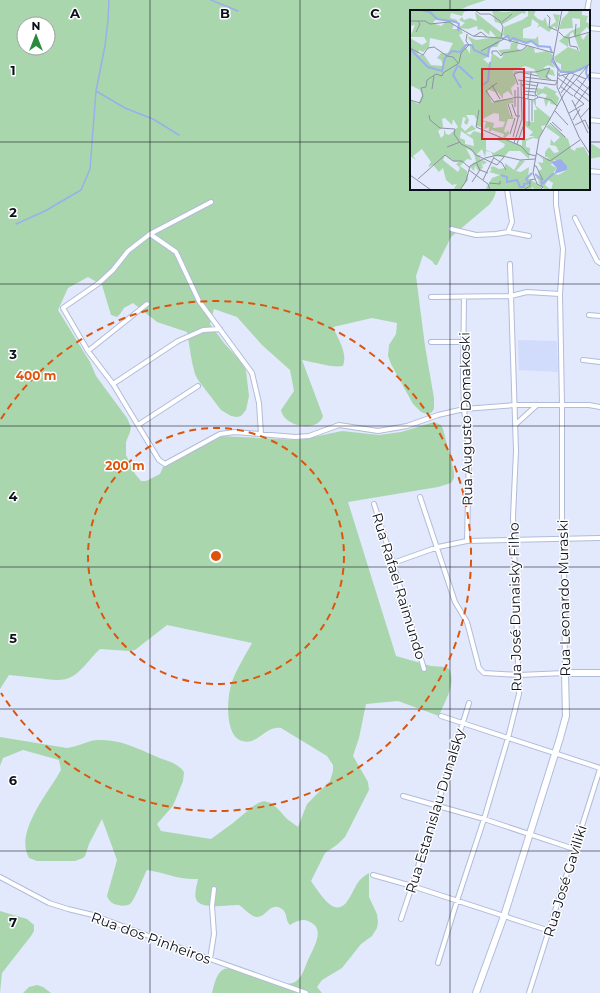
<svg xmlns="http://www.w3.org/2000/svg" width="600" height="993" font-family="Montserrat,sans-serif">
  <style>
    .built { fill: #d1dcfc }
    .green { fill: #a9d6ad; fill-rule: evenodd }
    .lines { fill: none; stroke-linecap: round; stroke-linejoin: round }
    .stream { stroke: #9bafeb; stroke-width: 1.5 }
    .street-casing { stroke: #b1bcdb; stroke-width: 6 }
    .secondary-casing { stroke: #b1bcdb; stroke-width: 8 }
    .street { stroke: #fff; stroke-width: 4 }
    .secondary { stroke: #fff; stroke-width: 6 }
    .grid { fill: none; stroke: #0c101a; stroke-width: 1; stroke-opacity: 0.55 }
    .ring { fill: none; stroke: #dd550d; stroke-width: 2; stroke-dasharray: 7 5 }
    .labels { text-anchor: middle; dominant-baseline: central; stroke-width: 3; stroke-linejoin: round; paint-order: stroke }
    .street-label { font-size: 14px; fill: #0c101a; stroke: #fff }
    .inset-river { fill: none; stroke: #9bafeb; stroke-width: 2 }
    .inset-road { fill: none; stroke: #8c92a2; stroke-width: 1 }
    .view { fill: #d62828; fill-opacity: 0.15; stroke: #d62828; stroke-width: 2 }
    .inset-edge { fill: none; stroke: #0c101a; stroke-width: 2 }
    .grid-label { font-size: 13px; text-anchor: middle; font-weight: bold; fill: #0c101a; stroke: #fff; stroke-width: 3; stroke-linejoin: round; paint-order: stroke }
    .centre { fill: #dd550d; stroke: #fff; stroke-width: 2 }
    .ring-label { font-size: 12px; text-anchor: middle; font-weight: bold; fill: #dd550d; stroke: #fff; stroke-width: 3; stroke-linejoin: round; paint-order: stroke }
  </style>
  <rect width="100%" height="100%" fill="#e2e9fd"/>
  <path class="built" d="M518,340L557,341L558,372L519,370Z"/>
  <path class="green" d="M0,0H486L468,6L458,11H411V189H496C496,195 493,199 490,204L451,237L437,265H435L432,261L423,255L416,276L425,346L434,398V409L431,413L427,414L421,412L413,404L391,364L388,356L389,345L396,334L397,323L372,318L333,327C338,339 348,353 343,366C333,368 313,362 302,360L323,416C318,433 284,427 281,410L294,391L290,370L262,345L237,317L214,309L210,324L224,343L244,365L246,371L249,396L246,410L241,416L237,417L231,416L221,410L198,380L195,374L192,362L187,332L157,322L133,303L124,308L120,314L117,317L111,315L102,285L88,277L68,288L58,310L90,362L96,376L127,418L131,427L130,432L126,442V455L135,474L141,481H146L160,474L163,467L220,436L299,440L342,431L379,435L401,432L434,422L441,425L443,429L454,472V478L451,483L438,487L348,502L396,656L431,666L445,667L449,669C457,684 444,702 439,716L398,701L366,704L359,738L353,756L368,782L369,790L345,837L338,844L325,853L311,881C316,888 321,896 327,902C344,918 350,895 357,884C360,879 364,876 369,873V897L377,914L378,922L377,928L372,936L361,944L342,968L322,980L317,987L322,993H212C215,982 217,968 230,968L283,983C287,984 291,984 295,982C302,978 305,967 308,960C313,949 326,929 310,922C302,918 297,921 290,925C285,921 288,913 282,909C270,901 267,917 257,917C251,917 244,908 239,905C229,905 199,910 196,899C194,893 197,885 198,879C178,880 166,873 147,870C143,877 135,900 130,904C127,906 122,906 118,905C112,904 109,901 107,896L117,860L102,819L89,844L85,856L83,858L75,861H37L29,858C14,832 49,792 61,770L59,760L23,750L3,758L0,766V737L67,748C78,747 88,740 99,740C119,739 137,748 155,756C166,761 177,762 184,772L183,781L175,801L172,807L157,824L161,831L211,839L233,823L252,807L258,803L264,801L271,803L278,809L287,819L298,827L307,804L330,781L333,771V765L327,756L281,728C265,725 258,746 242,741C224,736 227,695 232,682C237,668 245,656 252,643L167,625L135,650L129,651L100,649C90,658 84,669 73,676C61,683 50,679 37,678C28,677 19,676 9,675L0,689ZM24,24H48V48H24Z
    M589,142L600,149V157L589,159Z
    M0,911L27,919L34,925V931L31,936L2,973L0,993Z
    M37,985L43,987L51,993H23L29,987Z"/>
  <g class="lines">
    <path class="stream" d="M211,0L238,11
      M96,91L125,108L153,119L179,135
      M16,224L45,211L81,190L90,169L96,91L105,46L108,20L109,0"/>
    <defs>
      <path id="street" d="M587,11L589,0
        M589,28L600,29
        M589,75L600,76
        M589,120L600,121
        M589,171L600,172
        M507,189L512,222L508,232
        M211,202L150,234L128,251L113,270L99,283L63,308L88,351L113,384L159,460L165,464L220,434L235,432L295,437L309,436L339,425L378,431L407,426L438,415L464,409L515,405H589L600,407
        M575,218L597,261L600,263
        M451,229L476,235L496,234L508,232L529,236
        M150,234L176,252L199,301L252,373L259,403L261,434
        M431,297L511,296L527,292L560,294
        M464,297L463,377L464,409L469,453L467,541
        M589,315L600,316
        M431,342H464
        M88,351L147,304
        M583,360L600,362
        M113,384L178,341L203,330L220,329
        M516,424L537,405
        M138,425L198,386
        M420,497L455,602L467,622L479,668L484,673L519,675L565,673L564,567L562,539V405L560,294L563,249L556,205V189
        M374,504L393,563L424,669
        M393,563L438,547L467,541L600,538
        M441,716L600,768
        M403,796L484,819L574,849
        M373,875L412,886L550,931
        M0,877L49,903L68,909L93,915L210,959L306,993
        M401,919L412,886L469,703
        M210,959L214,934L212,906L214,889
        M438,963L457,901L484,819L508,738L519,694L513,517L516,451L510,264
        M529,993L600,769"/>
      <path id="secondary" d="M476,993L504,916L560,738L566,716L565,673H600"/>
    </defs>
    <use href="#street" class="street-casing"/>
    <use href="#secondary" class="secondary-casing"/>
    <use href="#street" class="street"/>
    <use href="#secondary" class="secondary"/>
  </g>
  <path class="grid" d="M150,0V993M300,0V993M450,0V11M0,142H411M589,142H600M450,189V993M0,284H600M0,426H600M0,567H600M0,709H600M0,851H600"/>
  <g class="ring">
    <circle cx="216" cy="556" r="128"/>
    <path d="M1 419A255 255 0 1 1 1 693"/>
  </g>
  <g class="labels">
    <g class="street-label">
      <text transform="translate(466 419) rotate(-91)">Rua Augusto Domakoski</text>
      <text transform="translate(399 586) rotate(73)">Rua Rafael Raimundo</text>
      <text transform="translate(564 598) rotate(-91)">Rua Leonardo Muraski</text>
      <text transform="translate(515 607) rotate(-91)">Rua José Dunaisky Filho</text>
      <text transform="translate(435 811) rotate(-73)">Rua Estanislau Dunalsky</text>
      <text transform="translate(565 881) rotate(-73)">Rua José Gaviliki</text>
      <text transform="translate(151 938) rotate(20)">Rua dos Pinheiros</text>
    </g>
  </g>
  <g transform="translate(410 10)">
    <rect width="180" height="180" fill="#e2e9fd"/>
    <path d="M0,0H60L54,2L52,6L41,3L40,8L47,10V13L33,10H25L23,13L31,16L37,11L44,15L42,19H47L55,13L49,10L52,7L54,10L60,8L67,11L65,2L93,24L94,17L112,10L118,6V0H126L124,5L128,9L133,11L135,7L138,17L146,12L143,4L150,5L147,20L144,16L139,22L130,16L127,18L129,14L122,9L121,16L113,19V28L125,29L128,26L129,38L121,31L118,34L109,30L107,38L111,41L119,36L124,38L125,43L137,41L143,45L142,53L145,58L138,55L133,58L143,60L145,66L137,64L139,69L129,68L124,59L115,56L103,61L106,73L101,78L103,87L98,81L93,84V89L87,81L89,88L85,82L77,79L82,93L87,90L103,89L104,93L97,94L100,105L104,107L103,109H98L94,121L96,123L98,120L99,124L94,129L112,136V130L125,126H119L123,122L114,115L115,111L124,112V100H127L123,91L126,89V96L141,108L137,115L131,116L133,121L128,129L123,128L116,131V137L120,138L119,149L110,141H99L94,147L83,146L81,142L76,141L75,147L72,139L66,145H72L69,146L70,149L77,152L73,155L71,151L73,158L68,161L65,155L64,161L60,157L64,152L66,153L65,147L63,142L56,138L62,150L57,149L50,156L57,161L58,170L50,180H43L47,174L42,175L36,170L33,158L29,162L23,155L18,157L21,152L12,139L3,146L6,150L0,146V90L8,94L12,85L10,80L0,75V28L12,35L17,32L14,27H0L5,15L0,16ZM67,16L68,20L72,19L79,25L80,20L86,27L66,30L57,26L63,35L60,36V44L49,25L53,23L50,18L58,19ZM93,25L106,32L101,33L100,39L88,40L93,46L91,49L82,43L80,55L73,49L78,47L81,37H87ZM20,28L43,33L38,43H31L27,48L31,50L33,56L21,55L14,45H8L9,40L13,42L19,37ZM84,103L89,104V111L95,112L93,117L83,118L84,113L71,110ZM56,105H64L67,110L66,116L72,117V112H76L74,119L79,117V122L82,120L94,124L93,128L88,127L87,130L95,134L94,137L84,143L76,140V129H72L74,124L64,121L60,125L56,123L66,119L62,115L55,121L51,117L53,107L56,108L54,113L57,115L59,110ZM35,108L42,115L43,109L48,117L39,125L36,124L34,119V125L31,128L28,121L33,117L32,109ZM51,121L63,129L64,136L55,134V130L50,128ZM35,145L45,152L50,151L46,154L50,158L48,162L33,150ZM82,0L93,2L116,0L115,4L112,3L93,14L85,12ZM156,0H172V5L178,6L176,12L180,14V21L177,17L170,24L173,30L178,23L180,25V53L171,61L151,63V54L146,52L144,47L158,37L170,41L163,22L160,24L158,37L149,31L161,21L170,17V9L162,8L163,18L149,19L152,9L159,2ZM135,76L147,82L145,84L149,88L147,95L141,94L139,90L136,97L134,90L137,85L133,83L127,86L126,78L133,79ZM139,114L158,129L161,139L165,141L166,138L174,137L180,148V180H141L143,173L138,170L135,175L141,180H135L127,171L130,172L126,167L129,166L128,161L132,159L128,152L133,153V149L129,146L136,149L139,147H135V142L139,137L144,143L149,142L146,136L140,135L141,129L144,133L150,127L136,117ZM144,150L154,152L157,160L148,165L143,163L147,158L141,155ZM110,150L115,151L106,161L111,162L119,157L118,168L132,177L129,180H124L123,177L120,180H75L82,168L90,165L79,162L82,160L80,158L83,156L89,159L95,158V153L104,160Z" fill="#a9d6ad" fill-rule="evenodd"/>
    <path d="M151,149L157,156V160L144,164L147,158L141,152Z" fill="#9bafeb"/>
    <path class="inset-river" d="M10,0L20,2L27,9L46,12L49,14L48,21M92,29L98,26L100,31L103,28L116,33L121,31L128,36L140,37L142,43M0,39L18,57L32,61L35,48L42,41L50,42L56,35H62L64,40L78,46L79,38L88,32M143,48L142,51L151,62H164L177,56L176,63L180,71M48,55L43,65L51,78M49,56L63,69M73,75L78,71L80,52M125,164L131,169L132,174L144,163M91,165L97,167V172L107,170L110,177H114V174L119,173L116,169L122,163"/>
    <path class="inset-road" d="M65,0L70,4H80L90,11L93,17L91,28M152,0L143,48L148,59L147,77L169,127L180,144M137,5L140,8L139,17L148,21M0,11H15L20,14L39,12L63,26L90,28L144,43M92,12L102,4M6,22L10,14L8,11M149,22L154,27L159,28L180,22M64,26L71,22L77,27M165,27L166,14M159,28L160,36L167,37L168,40M0,38L13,45L18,38L24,37L37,46L43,47L48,53M71,41L94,29M82,44V41H87L91,46L93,43L112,40L117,36M104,62H126L140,58L136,67L141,70M110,62L128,66M149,63V66L161,63L176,69M152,65L180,86M113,67L147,71M148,68L180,92M166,69L180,80M108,70L145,75L147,72M87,73L76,81L84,92L108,87L123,90L129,87L141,90L147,96M112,74L114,78L126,79M115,74L127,76M82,75L90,89M108,75L104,64L110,62M150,76L163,86M22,79L24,66M149,79L159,63M105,80V97M113,81L125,82M151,83L164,65M113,84L126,86M164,86L174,94M164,86L180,63M128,87L125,84L128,73M118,89L121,62M119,89V116M0,90L10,93L13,86L11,78L16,77L17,70L26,64L32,66L33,63L49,53L51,43L59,35L56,31L57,24M122,90V111M162,90L178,123M98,94L102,106M102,94L106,106H110M165,96L180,75M69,100L66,117L111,136L118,144L126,146M145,101L158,115M159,103L174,94M19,105L20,110L30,118L45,119L44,124L51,134L61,139L66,145L87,155L94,147M170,108L180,97M163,110L170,99M142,112L152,121M140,113L155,127M165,115L175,110L179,119M100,124L105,108M103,127L108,108V77M104,133L112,109L111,71M107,134L115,111V88M37,137L50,132M126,143L140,151L170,130M84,148L92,153L96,160M66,152L70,160L78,163M124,156H126L133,170M59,160L78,174L80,180M0,165L21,180M8,169L35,145L43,151H52L60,158M73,170L84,147M62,172L70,160M79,173L90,174V171M115,179L120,176V170L125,169M50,180L56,171L60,156L75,148L88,145L110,150L125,149M130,180L133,177L127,174L123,163L129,128L154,84L180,53"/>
    <path class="view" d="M72,59H114V129H72Z"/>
    <rect width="180" height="180" class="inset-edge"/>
  </g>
  <g class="grid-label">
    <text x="75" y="18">A</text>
    <text x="225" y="18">B</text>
    <text x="375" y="18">C</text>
    <text x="13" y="75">1</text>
    <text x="13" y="217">2</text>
    <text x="13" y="359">3</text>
    <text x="13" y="501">4</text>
    <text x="13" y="643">5</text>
    <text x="13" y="785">6</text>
    <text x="13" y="927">7</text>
  </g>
  <circle cx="216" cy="556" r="6" class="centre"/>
  <g class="ring-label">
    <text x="36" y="380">400 m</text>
    <text x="125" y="470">200 m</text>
  </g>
  <g transform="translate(36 36)"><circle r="19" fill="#ffffff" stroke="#9e9fa3"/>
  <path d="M0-3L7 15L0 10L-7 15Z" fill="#2a8b3e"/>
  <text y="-6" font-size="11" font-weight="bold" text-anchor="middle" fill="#0c101a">N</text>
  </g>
</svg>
